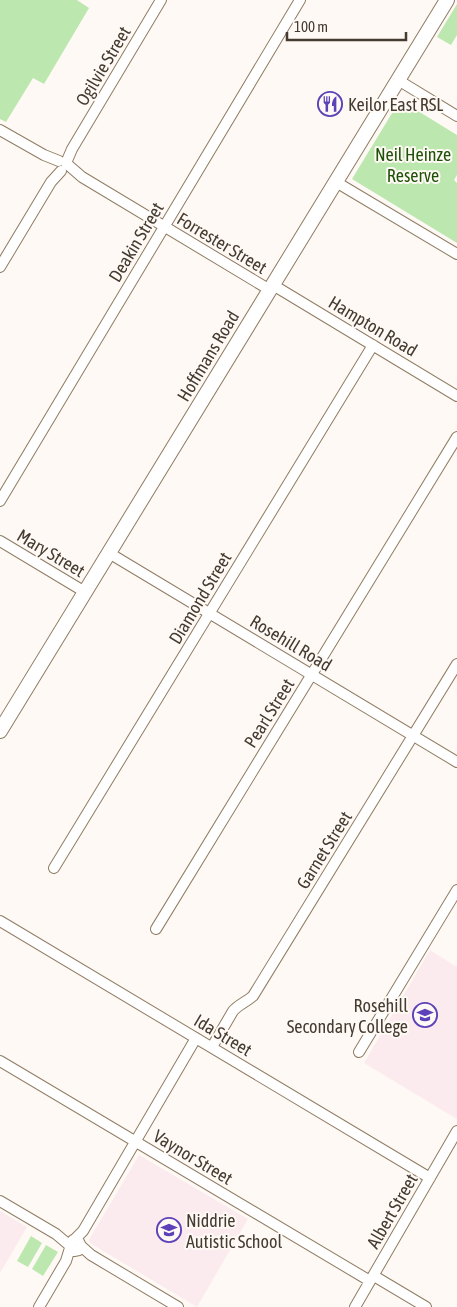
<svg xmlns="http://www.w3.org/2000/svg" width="457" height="1307" font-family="'Asap Condensed',sans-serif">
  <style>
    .education { fill: #fcebee }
    .green { fill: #bce8b0 }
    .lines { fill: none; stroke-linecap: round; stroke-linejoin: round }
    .minor-casing { stroke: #907c64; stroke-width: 12 }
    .major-casing { stroke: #907c64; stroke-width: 16 }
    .minor { stroke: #fff; stroke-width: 10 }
    .major { stroke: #fff; stroke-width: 14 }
    .labels { text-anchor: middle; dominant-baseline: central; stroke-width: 4; stroke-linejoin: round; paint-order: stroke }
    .street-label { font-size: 18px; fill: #443b31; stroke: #fef9f4 }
    .poi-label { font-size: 18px; fill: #443b31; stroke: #fef9f4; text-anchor: start }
    .park-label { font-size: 18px; fill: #1f5209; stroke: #fef9f4 }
  </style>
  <rect width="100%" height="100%" fill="#fef9f4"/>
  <path class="education" d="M430,950L457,967V1119L364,1063Z
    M139,1155L248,1219L197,1307L90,1243L89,1240Z
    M0,1211L27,1227L0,1273Z"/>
  <path class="green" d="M0,0H77L89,8L44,84L33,78L6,122L0,119Z
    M457,4V35L451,45L437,37Z
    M400,100L457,135V175L454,180L457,183V243L352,179Z
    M31,1236L42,1243L28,1267L17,1261Z
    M46,1245L58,1252L43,1276L32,1269Z"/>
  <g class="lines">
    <defs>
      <path id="minor" d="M398,80L457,116
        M0,130L44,155L59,161
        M66,163L72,149L161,0
        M67,164L82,177L270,290
        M336,182L457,254
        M0,267L51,182L61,171
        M273,285L457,396
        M0,501L300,0
        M0,541L85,592
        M109,553L457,762
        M54,868L373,345
        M0,921L430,1178
        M156,929L457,437
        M212,1047L233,1011C238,1005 246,1002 253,996L457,664
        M359,1052L457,890
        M0,1061L370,1281
        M0,1201L56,1234L69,1245
        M74,1240L83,1231L196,1038
        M81,1246L79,1250L74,1251L71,1249L69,1245L73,1240H78L81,1246L91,1255L178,1307
        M374,1276L426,1307
        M39,1307L66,1261L70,1248
        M355,1307L457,1131"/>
      <path id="major" d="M0,731L447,0"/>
    </defs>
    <use href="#minor" class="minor-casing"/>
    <use href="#major" class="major-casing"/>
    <use href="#minor" class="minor"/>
    <use href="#major" class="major"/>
  </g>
  <defs>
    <symbol id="restaurant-ring" viewBox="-11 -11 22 22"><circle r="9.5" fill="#fef9f4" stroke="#5d41b9" stroke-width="1.5"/><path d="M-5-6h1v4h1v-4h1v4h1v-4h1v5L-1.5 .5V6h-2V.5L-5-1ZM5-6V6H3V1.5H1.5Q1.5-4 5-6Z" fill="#5d41b9"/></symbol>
    <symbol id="school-ring" viewBox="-11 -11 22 22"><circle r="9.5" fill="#fef9f4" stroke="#5d41b9" stroke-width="1.5"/><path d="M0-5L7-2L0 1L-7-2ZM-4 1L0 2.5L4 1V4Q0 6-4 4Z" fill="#5d41b9"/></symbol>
  </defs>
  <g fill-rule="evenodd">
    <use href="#restaurant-ring" x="316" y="90" width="28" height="28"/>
    <use href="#school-ring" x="411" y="1001" width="28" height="28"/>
    <use href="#school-ring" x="155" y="1216" width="28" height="28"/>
  </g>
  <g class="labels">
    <g class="street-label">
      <text transform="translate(103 66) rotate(-59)">Ogilvie Street</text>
      <text transform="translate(136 242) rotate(-59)">Deakin Street</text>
      <text transform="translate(222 243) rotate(31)">Forrester Street</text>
      <text transform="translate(373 326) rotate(31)">Hampton Road</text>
      <text transform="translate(208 356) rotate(-59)">Hoffmans Road</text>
      <text transform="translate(51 553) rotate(31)">Mary Street</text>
      <text transform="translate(200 598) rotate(-59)">Diamond Street</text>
      <text transform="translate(291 643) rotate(31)">Rosehill Road</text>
      <text transform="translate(269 713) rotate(-58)">Pearl Street</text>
      <text transform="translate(324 850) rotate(-58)">Garnet Street</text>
      <text transform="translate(223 1035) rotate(31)">Ida Street</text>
      <text transform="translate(193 1157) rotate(31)">Vaynor Street</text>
      <text transform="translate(392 1211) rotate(-60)">Albert Street</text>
    </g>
    <g class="poi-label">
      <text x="348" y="104">Keilor East RSL</text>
      <text x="408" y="1005" text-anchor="end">Rosehill<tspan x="408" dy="21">Secondary College</tspan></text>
      <text x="186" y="1220">Niddrie<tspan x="186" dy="21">Autistic School</tspan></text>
    </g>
    <g class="park-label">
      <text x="413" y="154">Neil Heinze<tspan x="413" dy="21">Reserve</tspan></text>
    </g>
  </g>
  <path d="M287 32v8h119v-8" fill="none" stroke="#443b31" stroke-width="2.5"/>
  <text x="294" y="32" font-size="15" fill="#443b31" stroke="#fef9f4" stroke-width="4" paint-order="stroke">100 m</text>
</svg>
